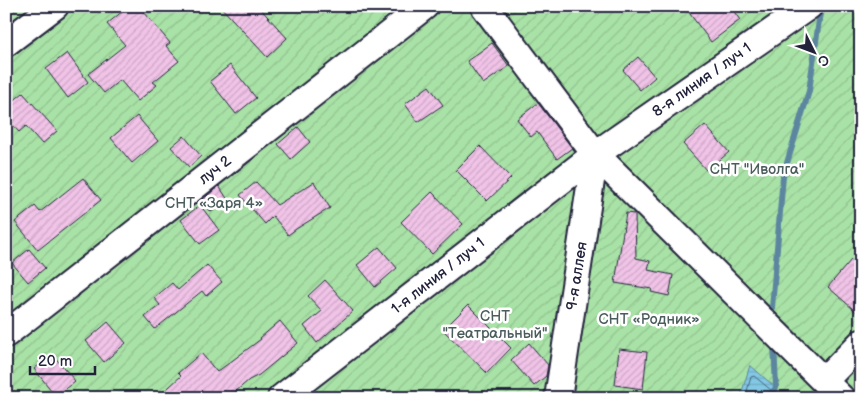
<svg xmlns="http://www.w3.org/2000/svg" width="867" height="404" font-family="'Balsamiq Sans',sans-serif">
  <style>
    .garden { fill: url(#garden-furrows); stroke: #668270 }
    .water { fill: url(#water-rules); stroke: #5c86a0 }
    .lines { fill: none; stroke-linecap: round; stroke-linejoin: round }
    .shore { stroke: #49647f; stroke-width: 1 }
    .stream { stroke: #5c86a0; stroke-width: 6 }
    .building { fill: url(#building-hatch); stroke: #22223b }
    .minor-casing { stroke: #22223b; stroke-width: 30 }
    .minor { stroke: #fff; stroke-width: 26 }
    .labels { text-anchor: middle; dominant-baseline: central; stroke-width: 5; stroke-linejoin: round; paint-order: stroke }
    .street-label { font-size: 15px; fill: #22223b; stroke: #fff }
    .park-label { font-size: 15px; fill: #4a5c5b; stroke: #fff }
  </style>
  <defs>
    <pattern id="garden-furrows" width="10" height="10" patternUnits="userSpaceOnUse" patternTransform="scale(1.25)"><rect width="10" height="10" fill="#a9e2a6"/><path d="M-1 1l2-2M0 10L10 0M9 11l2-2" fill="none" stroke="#91c290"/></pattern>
    <pattern id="water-rules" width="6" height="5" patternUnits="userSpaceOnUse" patternTransform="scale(1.25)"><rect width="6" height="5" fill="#83c8e4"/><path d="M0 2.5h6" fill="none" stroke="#71acc4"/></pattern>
    <pattern id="building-hatch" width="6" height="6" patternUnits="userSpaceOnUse" patternTransform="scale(1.25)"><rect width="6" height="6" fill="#f0c3e7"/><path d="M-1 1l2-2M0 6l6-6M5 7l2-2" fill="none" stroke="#cea7c7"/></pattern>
  </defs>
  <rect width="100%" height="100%" fill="#fff"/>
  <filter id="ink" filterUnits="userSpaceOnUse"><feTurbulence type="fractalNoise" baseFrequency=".02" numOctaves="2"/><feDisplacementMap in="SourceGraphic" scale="10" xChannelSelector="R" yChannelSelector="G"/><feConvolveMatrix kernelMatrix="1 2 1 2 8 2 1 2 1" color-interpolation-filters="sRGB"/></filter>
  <g filter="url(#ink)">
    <path class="garden" d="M6,6H861V398H6Z"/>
    <path class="water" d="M750,365L776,388L778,398H740Z"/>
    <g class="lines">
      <path class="shore" d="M745,398L751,377L754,376L771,390L773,398"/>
      <path class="stream" d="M773,320L772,308L783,176L809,91L821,6
        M767,398L776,388L774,343"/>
    </g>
    <path class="building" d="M129,6H139L170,43L166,46L179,61L153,82L157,85L138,101L120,80L104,93L88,74L125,45L107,24Z
      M220,6H258L287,38L267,57Z
      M684,6H730L740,20L711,42Z
      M492,43L509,66L483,84L467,61Z
      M67,53L88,82L68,98L46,69Z
      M638,57L655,77L640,90L623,70Z
      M230,65L256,98L236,114L210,81Z
      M429,86L443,105L418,122L405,104Z
      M23,93L57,131L42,144L26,126L19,132L6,118V107Z
      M538,103L572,148L557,159L537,132L531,137L517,119Z
      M137,116L158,141L132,163L111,138Z
      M705,125L729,152L707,171L683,144Z
      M298,127L310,142L291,159L278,144Z
      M184,136L201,156L189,167L171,147Z
      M480,146L511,178L487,201L456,170Z
      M83,178L101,200L38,250L15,222L35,206L40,212Z
      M256,182L277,205L314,182L330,208L296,229L288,235L273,216L265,224L240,195Z
      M219,186L228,200L211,212L202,200Z
      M432,192L463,224L432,254L401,222Z
      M200,205L219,230L200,244L181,220Z
      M626,213L634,214L635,215L636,258L650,261L648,270L673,275L669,296L651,292L652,289L615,283Z
      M379,247L397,268L375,287L357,265Z
      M29,249L45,268L28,282L12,263Z
      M851,260L861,269V316L828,287Z
      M207,265L222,282L206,296L202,291L155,329L145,317L160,305L154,298L172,283L178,290Z
      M325,280L353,311L317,343L304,326L322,311L308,296Z
      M468,305L511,348L487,373L443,330Z
      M280,321L298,343L259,375L249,380L228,398H157L181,376L178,373L201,353L217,372L261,339L260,338Z
      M108,322L126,343L104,362L86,341Z
      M529,343L548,365L546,376L534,386L511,360Z
      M619,349L647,352L643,389L615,385Z
      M52,354L75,381L56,396L34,369Z"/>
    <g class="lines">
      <defs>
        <path id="minor" d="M484,6L595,154L841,398
          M6,43L55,6
          M6,334L425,6
          M824,381L861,343
          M281,398L593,156L809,6
          M558,398L595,154"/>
      </defs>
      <use href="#minor" class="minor-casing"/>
      <use href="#minor" class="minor"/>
    </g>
  </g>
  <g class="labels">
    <g class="street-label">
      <text transform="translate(702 80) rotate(-35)">8-я линия / луч 1</text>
      <text transform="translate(215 170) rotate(-38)">луч 2</text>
      <text transform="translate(438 276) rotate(-38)">1-я линия / луч 1</text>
      <text transform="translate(577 276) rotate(-81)">9-я аллея</text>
    </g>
    <g class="park-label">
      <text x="757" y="169">СНТ "Иволга"</text>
      <text x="214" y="203">СНТ «Заря 4»</text>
      <text x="495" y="316">СНТ<tspan x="495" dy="17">"Театральный"</tspan></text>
      <text x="649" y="319">СНТ «Родник»</text>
    </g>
  </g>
  <rect width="867" height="404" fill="none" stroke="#fff" stroke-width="25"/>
  <rect x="12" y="12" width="842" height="379" fill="none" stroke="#22223b" stroke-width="2" filter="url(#ink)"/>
  <g transform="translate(814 52) rotate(132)" stroke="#ffffff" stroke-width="4" paint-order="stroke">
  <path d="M0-4L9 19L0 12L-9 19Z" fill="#22223b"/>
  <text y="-8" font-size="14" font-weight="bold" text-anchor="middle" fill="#22223b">С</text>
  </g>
  <path d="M30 366v8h65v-8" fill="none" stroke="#22223b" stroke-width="2.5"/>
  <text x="38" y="366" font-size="15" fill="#22223b" stroke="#ffffff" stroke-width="4" paint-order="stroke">20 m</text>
</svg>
